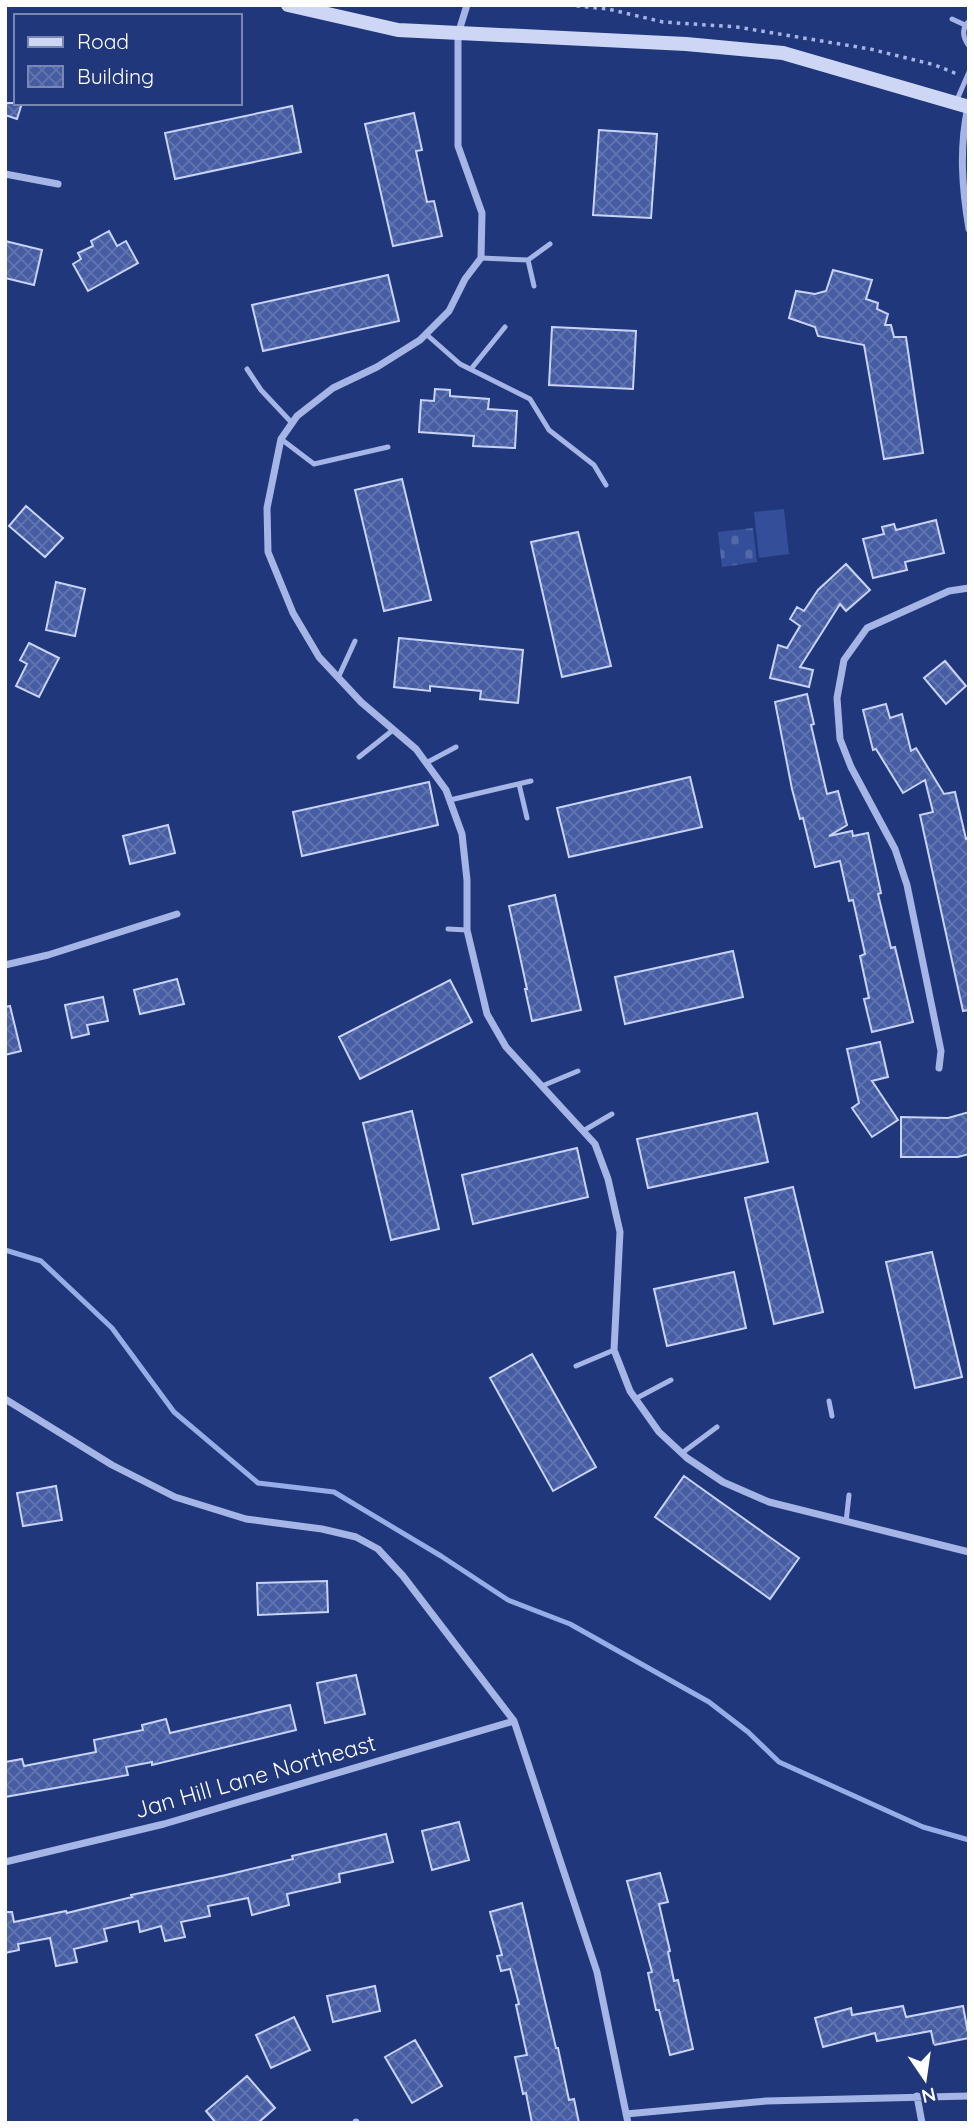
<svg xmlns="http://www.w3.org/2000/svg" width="974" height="2128" font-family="Quicksand,sans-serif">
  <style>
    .grass { fill: #344e9a }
    .cemetery { fill: url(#cemetery-stones) }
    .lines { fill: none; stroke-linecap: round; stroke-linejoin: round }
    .stream { stroke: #97ade7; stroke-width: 5 }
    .building { fill: url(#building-cross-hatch); stroke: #c7d3f5; stroke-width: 2 }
    .path { stroke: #a4b5e6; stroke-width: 3.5; stroke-dasharray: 3.5 5; stroke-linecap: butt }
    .lane { stroke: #a4b5e6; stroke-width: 5 }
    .street { stroke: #a4b5e6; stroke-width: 7 }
    .secondary { stroke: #cdd7f5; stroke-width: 14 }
    .labels { text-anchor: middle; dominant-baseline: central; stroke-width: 5; stroke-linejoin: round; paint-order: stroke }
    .street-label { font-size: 23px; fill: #fff; stroke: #21377c }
  </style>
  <defs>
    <pattern id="cemetery-stones" width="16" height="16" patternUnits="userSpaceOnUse" patternTransform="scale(1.75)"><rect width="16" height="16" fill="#344e9a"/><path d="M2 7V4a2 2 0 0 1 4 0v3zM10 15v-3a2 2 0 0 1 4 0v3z" fill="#5269a9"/></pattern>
    <pattern id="building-cross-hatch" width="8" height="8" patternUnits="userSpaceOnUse" patternTransform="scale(1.75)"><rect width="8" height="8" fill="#465da3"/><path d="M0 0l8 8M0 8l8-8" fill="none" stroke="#6275b1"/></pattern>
  </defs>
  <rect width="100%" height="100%" fill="#21377c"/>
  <path class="grass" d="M784,509L789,554L759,558L754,512Z"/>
  <path class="cemetery" d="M753,528L757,562L722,567L718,532Z"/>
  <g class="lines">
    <path class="stream" d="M5,1250L41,1261L112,1328L174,1412L258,1483L334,1492L441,1556L508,1600L570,1624L709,1702L748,1732L779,1762L923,1827L969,1840"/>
  </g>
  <path class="building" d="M5,103H22L17,119L5,115Z
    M292,106L301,152L175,179L165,133Z
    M414,113L422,150L416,151L427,202L434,201L442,236L393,246L365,124Z
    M599,130L657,134L651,218L593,215Z
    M109,231L117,246L126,241L138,263L88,291L73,264L81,259L78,253L93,246L91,241Z
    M5,241L42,250L34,285L5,278Z
    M833,270L872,280L866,299L878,303L877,309L888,314L885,325H891L894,337H906L923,453L884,459L864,345L818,336L815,327L789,318L796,291L815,294L826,291Z
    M388,275L399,321L263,351L252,305Z
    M552,327L636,331L633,389L549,385Z
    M435,389L450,390V396L489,399L488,409L517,411L515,448L473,446L474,436L419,432L421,400L434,401Z
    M402,479L431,600L384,611L355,490Z
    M26,506L63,538L45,557L9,526Z
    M936,520L944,553L905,562L907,570L873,578L863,539L884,534L882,527L894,524L896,530Z
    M578,532L611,666L562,677L531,542Z
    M846,564L870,590L846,611L840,604L800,667L813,670L809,687L770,678L778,645L787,648L800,626L790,619L797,607L804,611L818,590Z
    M56,582L85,589L75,636L46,630Z
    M399,638L523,650L518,703L480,699L481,691L430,686V691L394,687Z
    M29,643L59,658L39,697L16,686L27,664L20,660Z
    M945,661L966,686L946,704L924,678Z
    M807,694L814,724L811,725L827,794L838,791L847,825L829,836L852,831L853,836L868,833L881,893L878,894L891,948L895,947L913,1022L872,1032L864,999L869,998L860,956L865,954L853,900L849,901L840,861L815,867L803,818L800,819L792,789L775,702Z
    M886,704L890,718L902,714L911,751L916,748L944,794L955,792L966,839L969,838V1010L963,1011L920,815L933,812L925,780L903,793L876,749L873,750L863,710Z
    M690,777L702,827L569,857L557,808Z
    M429,782L438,825L302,856L293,812Z
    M168,825L175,853L130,864L123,836Z
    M555,895L581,1010L532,1021L525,989H527L509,906Z
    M733,951L743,997L625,1024L615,977Z
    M177,979L184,1004L140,1014L134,990Z
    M450,980L472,1022L360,1079L339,1037Z
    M103,997L108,1021L87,1025L89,1034L72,1038L65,1005Z
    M10,1006L21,1051L5,1055V1007Z
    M880,1042L888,1077L872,1081L898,1120L872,1137L852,1108L859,1103L847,1049Z
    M412,1111L439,1229L391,1240L363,1123Z
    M969,1112V1154L958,1157H901V1117L948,1118Z
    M757,1113L768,1162L648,1188L637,1139Z
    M577,1148L588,1197L473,1224L462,1175Z
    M793,1187L823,1312L774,1324L745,1198Z
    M932,1252L962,1377L915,1388L886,1262Z
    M734,1272L746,1328L667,1346L654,1289Z
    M532,1354L596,1467L553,1491L490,1378Z
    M684,1476L799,1558L770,1599L655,1517Z
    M56,1486L62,1520L23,1526L17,1493Z
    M327,1581L328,1612L258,1615L257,1583Z
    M356,1675L365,1714L325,1723L317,1683Z
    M290,1705L296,1730L152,1765V1762L126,1767L128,1775L5,1797V1762L22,1759L24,1766L96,1752L94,1740L143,1730L142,1725L166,1719L170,1733Z
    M459,1822L469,1860L432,1870L422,1831Z
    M386,1834L393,1862L339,1874L340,1882L287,1894L289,1905L252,1915L248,1898L208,1906L210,1916L181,1922L185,1937L165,1941L161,1926L140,1932L138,1921L104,1929L107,1941L74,1949L77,1962L56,1966L50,1938L18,1944L19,1950L5,1953V1912H12L14,1922L66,1911L67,1913L132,1897L131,1895L226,1875L293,1859L292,1856Z
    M660,1873L668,1902L659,1904L670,1951L668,1952L674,1981L678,1980L693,2049L670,2055L659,2010H656L648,1973L652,1972L627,1881Z
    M522,1903L556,2048H558L569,2100L574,2099L579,2123H532L526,2093L523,2094L515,2057L527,2055L516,2005L519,2004L510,1969L501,1971L497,1956L502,1955L490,1912Z
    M375,1986L380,2011L333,2022L327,1996Z
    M903,2006L906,2017L963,2006L969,2038L934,2045L931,2031L877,2041L875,2033L823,2047L815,2018L851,2008L852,2015Z
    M294,2017L310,2050L271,2068L256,2035Z
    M415,2040L442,2086L412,2103L385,2057Z
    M247,2076L275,2108L258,2123H216L206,2111Z"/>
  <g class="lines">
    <path class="path" d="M568,5L608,9L663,22L737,27L870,49L935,65L957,74"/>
    <path class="lane" d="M952,19L965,25
      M969,21C961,29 963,38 969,46
      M956,102L969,72
      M481,258L528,260L534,286
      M528,260L550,244
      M426,334L460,364L530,399L549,430L594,465L606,485
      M247,369L261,390L292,423
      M471,369L505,327
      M281,439L314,464L388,447
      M338,678L355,641
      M359,757L393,730
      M426,763L456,747
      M519,784L527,818
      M450,800L531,781
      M448,929L467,930
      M542,1086L578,1071
      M583,1131L612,1114
      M576,1366L614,1350
      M635,1399L671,1380
      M829,1401L832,1416
      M682,1453L717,1427
      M846,1522L849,1495"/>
    <path class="street" d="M467,5L458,34V146L482,213L481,258L465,279L449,311L420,340L377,367L333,388L297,416L281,439L267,508L268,552L293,613L319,657L361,702L416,749L446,790L462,834L467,880V930L487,1014L506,1047L595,1144L608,1179L620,1232L614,1350L630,1391L659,1432L687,1458L723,1482L769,1502L969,1552
      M968,107C959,148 962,188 969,229
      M5,174L58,184
      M5,965L48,955L177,914
      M939,1068L941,1051L907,885L895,849L851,767L840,739L837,698L844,660L867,628L949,591L969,588
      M5,1399L112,1465L175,1497L246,1519L322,1529L356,1537L378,1549L403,1576L514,1721L597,1972L628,2123
      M5,1862L164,1824L514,1721
      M917,2096L922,2123
      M626,2114L766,2101L969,2096
      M356,2123V2122"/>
    <path class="secondary" d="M288,5L398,30L686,44L783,53L969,107"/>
  </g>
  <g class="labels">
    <g class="street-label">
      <text transform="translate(255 1776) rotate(-16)">Jan Hill Lane Northeast</text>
    </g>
  </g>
  <rect width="974" height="2128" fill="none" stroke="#ffffff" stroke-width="14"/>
  <rect x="14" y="14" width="228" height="91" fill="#21377c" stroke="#7a87b0" stroke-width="2"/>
  <rect x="28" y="37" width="35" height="10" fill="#cdd7f5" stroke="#7a87b0" stroke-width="2"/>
  <text x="77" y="49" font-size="21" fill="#ffffff">Road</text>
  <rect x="28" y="66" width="35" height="21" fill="url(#building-cross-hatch)" stroke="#7a87b0" stroke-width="2"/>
  <text x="77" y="84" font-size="21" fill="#ffffff">Building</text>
  <g transform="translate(925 2079) rotate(167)" stroke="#21377c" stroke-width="5" paint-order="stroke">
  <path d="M0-5L12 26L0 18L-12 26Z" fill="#ffffff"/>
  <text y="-10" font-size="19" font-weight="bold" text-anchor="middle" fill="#ffffff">N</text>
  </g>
</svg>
